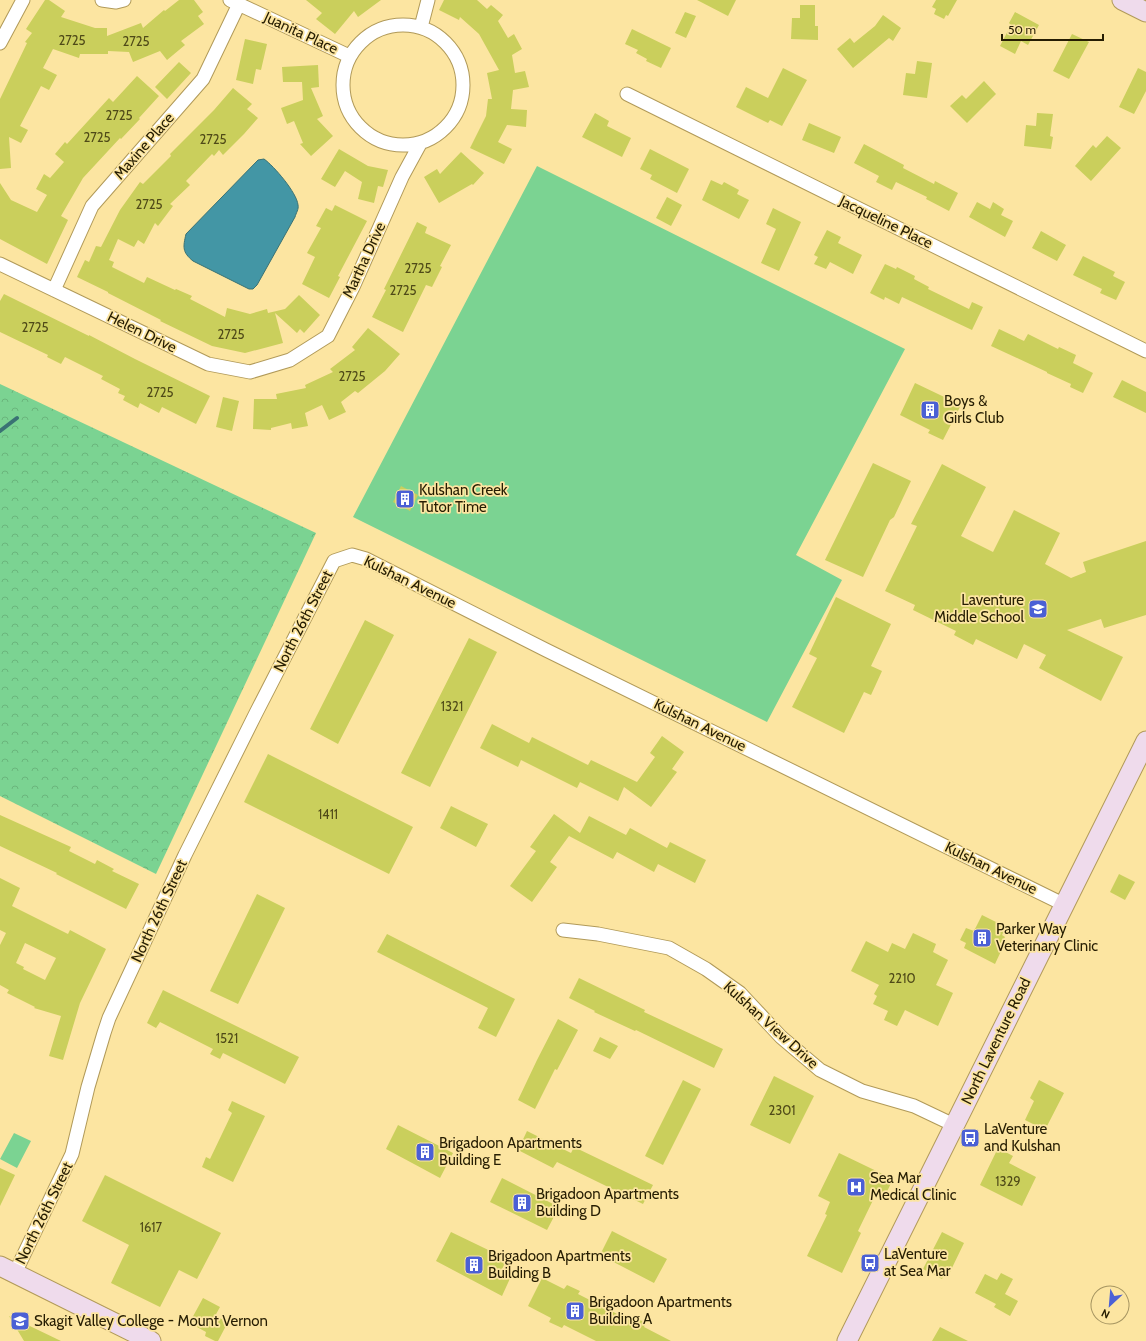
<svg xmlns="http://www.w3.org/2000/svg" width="1146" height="1341" font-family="Cabin,sans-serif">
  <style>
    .forest { fill: url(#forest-crowns) }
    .pitch { fill: #7bd392 }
    .water { fill: #4396a5; stroke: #3a7274 }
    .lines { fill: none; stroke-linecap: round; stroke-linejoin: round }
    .stream { stroke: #3a7274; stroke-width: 4 }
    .building { fill: #cacf5c; fill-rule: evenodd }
    .street-casing { stroke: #b19a59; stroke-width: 15 }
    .secondary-casing { stroke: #b19a59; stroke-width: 21 }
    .street { stroke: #fff; stroke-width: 13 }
    .secondary { stroke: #efdbec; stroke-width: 19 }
    .labels { text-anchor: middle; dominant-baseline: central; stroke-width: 3.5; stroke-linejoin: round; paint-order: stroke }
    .number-label { font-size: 13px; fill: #4f4a18 }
    .street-label { font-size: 15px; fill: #261d02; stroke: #fce5a1 }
    .poi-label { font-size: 15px; fill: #261d02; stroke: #fce5a1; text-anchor: start }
  </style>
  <defs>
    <pattern id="forest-crowns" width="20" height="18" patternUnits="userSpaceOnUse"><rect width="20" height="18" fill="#7bd392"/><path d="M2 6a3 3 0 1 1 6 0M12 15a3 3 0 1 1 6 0" fill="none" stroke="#6ab57c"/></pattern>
  </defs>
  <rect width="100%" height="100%" fill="#fce5a1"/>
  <path class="forest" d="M0,384L316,533L156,874L0,796Z"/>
  <path class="pitch" d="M537,166L905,349L796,555L842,580L767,722L353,517Z
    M14,1133L31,1141L17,1168L0,1159Z"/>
  <path class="water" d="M264,159C274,166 297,193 298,205C299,209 296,213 295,217L257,285L253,289H249L193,261C182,252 183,247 186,234L258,160Z"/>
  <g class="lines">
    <path class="stream" d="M0,431L17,418"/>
  </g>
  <path class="building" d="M45,0H49L65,11L61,17L95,28H107V36L141,23L143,28L164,10L165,11L179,0H194L203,12L198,16L204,24L181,41L185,45L167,60L160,51L133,62L129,52L108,51V54H80L79,58L53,49L43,68L57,75L49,90L41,86L20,126L28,130L21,143L9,137L11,168L0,169V99L27,43L25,42L32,33L26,29Z
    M306,0H381L358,17L354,11L335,34L316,19L322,13Z
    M444,0H477L487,9L491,5L503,15L498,21L508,38L514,34L522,49L512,55L515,73L525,71L529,87L513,90L511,109L527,110L526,127L507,125L498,142L512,149L504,164L470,148L486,116L488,99H492L487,73L499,70L479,34L460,17L459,20L439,10Z
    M697,0H736L728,16Z
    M936,0H957L948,16L946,15L944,19L934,14L936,9L932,7Z
    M800,5H815V26H818V40L791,39L792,18H800Z
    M685,12L696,16L686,38L675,33Z
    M1015,12L1039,25L1028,45L1021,41L1015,54L1000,46L1011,25L1009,23Z
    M883,15L901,28L893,41L889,38L853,68L837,49L850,38L854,43L875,26Z
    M632,29L671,48L661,68L646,61L647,59L636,53L638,50L625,44Z
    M1072,34L1089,42L1069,79L1053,71Z
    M245,39L267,44L261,70L256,69L253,84L236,80Z
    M917,61L932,63L927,98L903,95L906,73L915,74Z
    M179,62L191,73L167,99L155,87Z
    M318,65L319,87L311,88L323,116L317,119L333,136L311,156L300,144L303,143L294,121L287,124L281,108L303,100L302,82H283L282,67Z
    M783,68L807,80L782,126L770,120L768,123L736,107L746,87L768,98Z
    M1138,68L1146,72V91L1134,114L1119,107Z
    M137,76L159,96L139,118L140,119L121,139L120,138L83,178L61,216L68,220L47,264L0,239V183L11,200L37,212L47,195L36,189L44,174L50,178L64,162L55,154L65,142L67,144L109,98L113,102Z
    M984,81L996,94L967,123L950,106L962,95L966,99Z
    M233,88L252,104L247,109L258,118L244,134L223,155L219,150L214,156L212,154L186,181L190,185L170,204L173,206L158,226L155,223L144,244L138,240L134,247L118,239L109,260L114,262L112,267L144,283L147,277L175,290L176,289L192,296L190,299L225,317L227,308L250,314L267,309L268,313L285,309L299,295L320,315L304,333L300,329L297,333L275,313L283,343L245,353L212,346L160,321L161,320L108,293V292L77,277L85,260L89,262L96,246L101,247L120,210L140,182L143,184L171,156L170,154L214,110Z
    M595,113L609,121L607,126L631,138L622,157L582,137Z
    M1037,113L1053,114L1050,136L1053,137L1051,149L1024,146L1026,125L1036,126Z
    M809,123L841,137L834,153L802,140Z
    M1107,136L1121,148L1091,181L1075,166L1093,145L1096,148Z
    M864,144L904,165L903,168L934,184L935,181L958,193L949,211L926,199L927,197L896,182L892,190L876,182L879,176L854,163Z
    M339,149L368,166L388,170L383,187L378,186L374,203L358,199L362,182L345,171L335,187L321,179Z
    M650,149L689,169L677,193L650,179L652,175L640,169Z
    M461,152L484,173L473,185L472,184L439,203L424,177L437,169L440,174Z
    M711,180L722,185L724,182L739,190L737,194L749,200L739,219L702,200Z
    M667,197L682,205L671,226L656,218Z
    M977,202L990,209L993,202L1004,209L1001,215L1013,221L1005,237L969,217Z
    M335,205L367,221L338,276L340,277L329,298L302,284L315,257L307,253L321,228L316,226L326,208L332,211Z
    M773,208L801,222L779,271L761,263L776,229L766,224Z
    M417,222L427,227L425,233L451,245L440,266L442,267L432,287L426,285L403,332L372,317L386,290L384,289Z
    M827,230L841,237L838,243L862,255L853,274L830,262L826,269L814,264L818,257L814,255Z
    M1041,231L1066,245L1057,261L1032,248Z
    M1083,256L1115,272L1113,276L1125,282L1116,300L1100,293L1102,289L1073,275Z
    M885,264L896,269L897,267L915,276L914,279L929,287L928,289L969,309L972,302L983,307L972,330L902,297L899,304L885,297L884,300L870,293Z
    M4,294L89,336V335L135,359L210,396L196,424L162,407L159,413L140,403L138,408L123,400L125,396L118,393L120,389L101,379L103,376L65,357L61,364L47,357L48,355L0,332V301Z
    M368,328L400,354L385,371L358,393L355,391L341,402L346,412L329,420L322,405L305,413L308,426L292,429L291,423L271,428V430L253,429L254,399H277L276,394L306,388L305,385L333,372L330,369L355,350L352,347Z
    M999,329L1024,341L1028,334L1058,349L1059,347L1076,355L1073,363L1093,373L1083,393L1070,387L1071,384L1047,373V372L991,346Z
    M1122,380L1146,392V413L1113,397Z
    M915,383L961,405L943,440L928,433L930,430L900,415Z
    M223,397L239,401L232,431L216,427Z
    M873,463L911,481L894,517L890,520L863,577L825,560Z
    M942,464L986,487L961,536L993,552L1014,510L1060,533L1045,564L1071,578L1086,572L1083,562L1146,541V615L1104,628L1101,619L1067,630L1123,657L1101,701L1039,668L1046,655L1024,644L1017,659L976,639L973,645L954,635L956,631L913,610L915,605L885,591L917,526L911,524Z
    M401,486L418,495L410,511L393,502Z
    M836,597L891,624L871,666L882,671L871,695L864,692L844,733L792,707L817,658L809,654Z
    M365,620L394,635L338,744L310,729Z
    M469,638L497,652L430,787L401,773Z
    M492,724L529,743L532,737L588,765L591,760L637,782L655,757L650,753L662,736L684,752L672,769L677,772L651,807L624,787L618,801L580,782L577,788L521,760L518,767L480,748Z
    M268,754L413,827L389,874L244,802Z
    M451,806L488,824L476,847L440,828Z
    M554,814L580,833L589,816L626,835L630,828L667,848L670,842L706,860L695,883L658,864L654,872L617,852L613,859L569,836L550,862L557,867L532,902L510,886L536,851L530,847Z
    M0,815L71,847L69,851L95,864L97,860L114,869L112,871L139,884L126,909L56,874L57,873L0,846Z
    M1119,874L1135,882L1125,900L1110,892Z
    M0,878L20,888L12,906L68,934L70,930L106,949L80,1003L63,1060L49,1056L61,1016L34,1008L35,1007L7,993L9,990L0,985V945L6,933L0,930ZM25,943L56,958L45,980L23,969L24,967L16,963Z
    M257,894L285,908L238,1004L210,991Z
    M982,915L1006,927L1002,935L1005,937L999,947L1002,949L995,964L964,948L966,943L960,940L966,928L974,931Z
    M913,933L936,944L933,952L948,960L936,985L953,993L938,1026L905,1010L897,1026L884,1020L888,1011L873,1004L877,996L874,994L879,985L851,971L866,941L888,952L892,943L905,949Z
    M387,934L515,999L496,1037L478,1028L488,1008L377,952Z
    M579,978L645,1010L644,1012L723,1049L714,1068L636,1030L635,1031L594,1012L595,1011L569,998Z
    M163,990L299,1057L285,1084L223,1053L220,1059L210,1054L213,1049L160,1022L156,1028L147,1023Z
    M558,1019L578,1030L557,1070L555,1069L535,1109L518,1100L537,1060Z
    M600,1037L618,1046L610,1059L593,1051Z
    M774,1076L814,1096L790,1144L750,1125Z
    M683,1080L701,1089L663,1165L645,1156Z
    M1039,1080L1064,1093L1045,1130L1025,1120L1034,1101L1030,1098Z
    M232,1101L265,1116L233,1182L202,1167L206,1157L210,1159L232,1113L228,1110Z
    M398,1125L453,1153L440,1178L386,1149Z
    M527,1131L571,1153L574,1147L653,1185L643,1204L557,1162L553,1168L518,1150Z
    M998,1148L1013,1156L1009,1163L1036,1177L1022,1206L980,1185Z
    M839,1153L893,1179L883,1200L875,1196L858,1231L861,1233L842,1273L807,1256L827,1215L825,1214L830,1202L818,1196Z
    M0,1168L15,1175L0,1206Z
    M105,1175L221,1233L197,1279L179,1270L160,1307L111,1283L129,1245L82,1221Z
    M502,1178L559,1207L547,1230L490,1202Z
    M612,1231L667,1259L654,1283L600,1255Z
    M451,1232L507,1259L502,1269L512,1274L502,1296L436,1261Z
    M942,1232L964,1243L950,1272L947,1270L942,1279L923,1269Z
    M1001,1273L1013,1279L1005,1294L1018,1301L1010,1316L994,1307L996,1304L975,1293L985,1274L997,1280Z
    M542,1278L564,1289L567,1285L580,1291L578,1294L631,1321L634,1317L646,1323L644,1327L671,1341H596L564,1325L562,1328L549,1322L551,1318L528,1306Z
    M203,1298L220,1307L215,1316L228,1322L218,1341H215L205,1336L206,1332L197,1327L198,1324L191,1320Z
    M9,1316L61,1341H24Z
    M940,1327L968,1341H932Z"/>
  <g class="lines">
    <defs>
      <path id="street" d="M102,0L116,2L124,0
        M230,0L349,56
        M343 85a60 60 0 1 1 120 0a60 60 0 1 1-120 0Z
        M421,27L428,0
        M0,43L23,0
        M627,94L1146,351
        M0,264L208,364L250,372L290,360L328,336L353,287L402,177L420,144
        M54,290L92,206L203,79L239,4
        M563,930L598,934L669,948L706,969L740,993L781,1037L820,1070L862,1091L914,1106L954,1125
        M15,1273L72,1154L88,1087L104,1033L109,1018L185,855L256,713L334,561L352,555L366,559L546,650L1065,905"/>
      <path id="secondary" d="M1122,0L1146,12
        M0,1266L151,1341
        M847,1341L1146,741"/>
    </defs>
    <use href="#street" class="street-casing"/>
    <use href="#secondary" class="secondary-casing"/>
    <use href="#street" class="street"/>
    <use href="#secondary" class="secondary"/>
  </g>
  <defs>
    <symbol id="building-square" viewBox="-11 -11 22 22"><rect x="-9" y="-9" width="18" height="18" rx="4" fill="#4b60d5" stroke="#fce5a1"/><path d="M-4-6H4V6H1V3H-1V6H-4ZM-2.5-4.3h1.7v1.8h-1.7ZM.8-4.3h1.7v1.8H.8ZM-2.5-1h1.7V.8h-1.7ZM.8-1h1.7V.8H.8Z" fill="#fff"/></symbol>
    <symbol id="school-square" viewBox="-11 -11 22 22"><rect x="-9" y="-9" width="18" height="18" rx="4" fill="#4b60d5" stroke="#fce5a1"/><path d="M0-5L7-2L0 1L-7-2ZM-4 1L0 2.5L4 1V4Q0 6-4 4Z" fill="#fff"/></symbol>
    <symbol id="bus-square" viewBox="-11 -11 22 22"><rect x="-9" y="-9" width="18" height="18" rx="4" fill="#4b60d5" stroke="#fce5a1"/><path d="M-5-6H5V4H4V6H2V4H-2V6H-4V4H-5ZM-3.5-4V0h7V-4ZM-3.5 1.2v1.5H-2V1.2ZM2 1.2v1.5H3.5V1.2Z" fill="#fff"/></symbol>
    <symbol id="hospital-square" viewBox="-11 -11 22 22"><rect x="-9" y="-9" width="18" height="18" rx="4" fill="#4b60d5" stroke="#fce5a1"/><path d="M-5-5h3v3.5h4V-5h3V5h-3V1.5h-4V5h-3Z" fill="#fff"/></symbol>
    <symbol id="university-square" viewBox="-11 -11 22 22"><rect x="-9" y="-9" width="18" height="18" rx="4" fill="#4b60d5" stroke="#fce5a1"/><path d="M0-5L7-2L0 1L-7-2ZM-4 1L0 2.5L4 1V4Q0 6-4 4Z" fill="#fff"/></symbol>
  </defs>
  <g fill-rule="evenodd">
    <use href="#building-square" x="919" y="399" width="22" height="22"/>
    <use href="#building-square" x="394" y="488" width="22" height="22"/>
    <use href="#school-square" x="1027" y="598" width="22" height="22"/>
    <use href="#building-square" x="971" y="927" width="22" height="22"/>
    <use href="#bus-square" x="959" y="1127" width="22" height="22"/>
    <use href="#building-square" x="414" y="1141" width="22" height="22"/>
    <use href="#hospital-square" x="845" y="1176" width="22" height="22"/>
    <use href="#building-square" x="511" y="1192" width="22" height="22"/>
    <use href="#bus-square" x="859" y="1252" width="22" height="22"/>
    <use href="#building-square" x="463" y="1254" width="22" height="22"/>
    <use href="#building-square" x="564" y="1300" width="22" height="22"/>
    <use href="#university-square" x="9" y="1310" width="22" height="22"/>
  </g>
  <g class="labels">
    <g class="number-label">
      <text x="72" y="40">2725</text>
      <text x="136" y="41">2725</text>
      <text x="119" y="115">2725</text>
      <text x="97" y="137">2725</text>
      <text x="213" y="139">2725</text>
      <text x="149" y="204">2725</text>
      <text x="418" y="268">2725</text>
      <text x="403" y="290">2725</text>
      <text x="35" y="327">2725</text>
      <text x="231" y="334">2725</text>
      <text x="352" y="376">2725</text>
      <text x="160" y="392">2725</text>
      <text x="452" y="706">1321</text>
      <text x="328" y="814">1411</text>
      <text x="902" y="978">2210</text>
      <text x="227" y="1038">1521</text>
      <text x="782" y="1110">2301</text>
      <text x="1008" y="1181">1329</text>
      <text x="151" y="1227">1617</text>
    </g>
    <g class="street-label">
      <text transform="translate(301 33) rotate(25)">Juanita Place</text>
      <text transform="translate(144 146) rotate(-49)">Maxine Place</text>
      <text transform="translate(886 222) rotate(26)">Jacqueline Place</text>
      <text transform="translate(364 260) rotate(-65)">Martha Drive</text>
      <text transform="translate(142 332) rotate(26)">Helen Drive</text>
      <text transform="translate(410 582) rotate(26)">Kulshan Avenue</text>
      <text transform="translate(303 621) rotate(-63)">North 26th Street</text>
      <text transform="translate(700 725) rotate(26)">Kulshan Avenue</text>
      <text transform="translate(991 868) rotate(26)">Kulshan Avenue</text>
      <text transform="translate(159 911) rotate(-65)">North 26th Street</text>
      <text transform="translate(771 1025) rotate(42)">Kulshan View Drive</text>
      <text transform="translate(996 1041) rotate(-64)">North Laventure Road</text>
      <text transform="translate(44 1213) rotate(-64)">North 26th Street</text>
    </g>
    <g class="poi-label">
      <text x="944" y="401">Boys &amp;<tspan x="944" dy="17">Girls Club</tspan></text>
      <text x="419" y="490">Kulshan Creek<tspan x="419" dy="17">Tutor Time</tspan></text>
      <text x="1024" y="600" text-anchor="end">Laventure<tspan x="1024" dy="17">Middle School</tspan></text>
      <text x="996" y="929">Parker Way<tspan x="996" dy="17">Veterinary Clinic</tspan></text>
      <text x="984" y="1129">LaVenture<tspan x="984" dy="17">and Kulshan</tspan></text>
      <text x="439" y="1143">Brigadoon Apartments<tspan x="439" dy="17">Building E</tspan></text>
      <text x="870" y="1178">Sea Mar<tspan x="870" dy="17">Medical Clinic</tspan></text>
      <text x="536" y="1194">Brigadoon Apartments<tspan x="536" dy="17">Building D</tspan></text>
      <text x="884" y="1254">LaVenture<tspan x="884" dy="17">at Sea Mar</tspan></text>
      <text x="488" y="1256">Brigadoon Apartments<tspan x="488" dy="17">Building B</tspan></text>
      <text x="589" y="1302">Brigadoon Apartments<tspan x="589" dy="17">Building A</tspan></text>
      <text x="34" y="1321">Skagit Valley College - Mount Vernon</text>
    </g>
  </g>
  <g transform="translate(1110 1305) rotate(206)"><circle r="19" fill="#fce5a1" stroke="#a69561"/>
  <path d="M0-3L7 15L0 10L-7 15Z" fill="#4b60d5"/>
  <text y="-6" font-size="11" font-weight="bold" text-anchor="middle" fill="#261d02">N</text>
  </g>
  <path d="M1002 34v6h101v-6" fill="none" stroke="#261d02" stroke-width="2"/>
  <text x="1008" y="34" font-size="12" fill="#261d02" stroke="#fce5a1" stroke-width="3" paint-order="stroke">50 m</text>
</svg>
